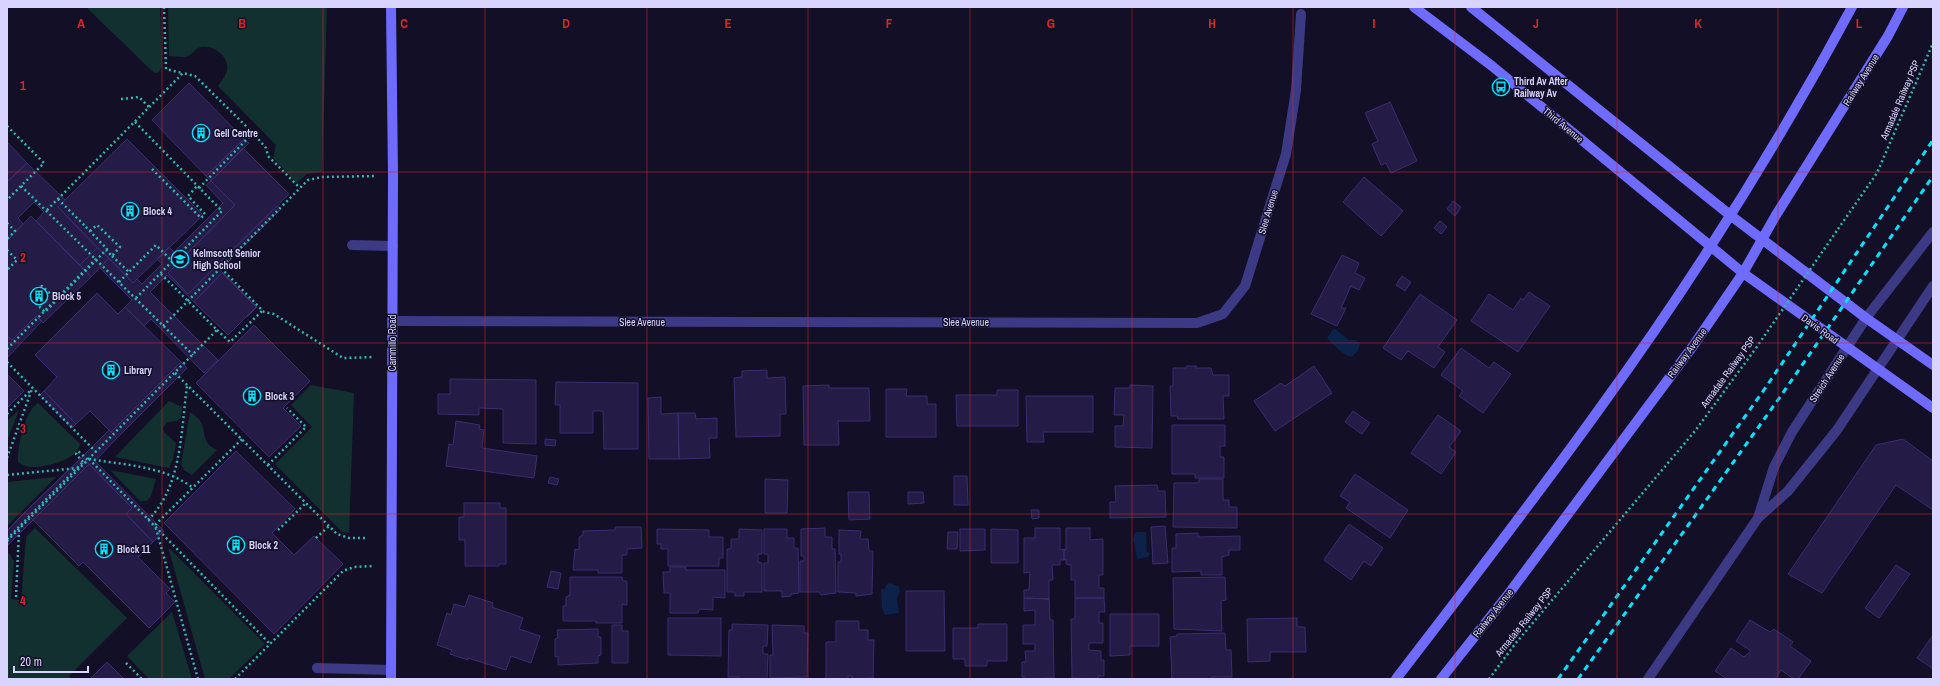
<svg xmlns="http://www.w3.org/2000/svg" width="1940" height="686" font-family="'Archivo Narrow',sans-serif">
  <style>
    .green { fill: #12302f }
    .water { fill: #0c2248 }
    .building { fill: #241b47; stroke: #3b2d73 }
    .lines { fill: none; stroke-linecap: round; stroke-linejoin: round }
    .path { stroke: #2fb8b0; stroke-width: 2.5; stroke-dasharray: 2 3; stroke-linecap: butt }
    .service { stroke: #3d3a85; stroke-width: 10 }
    .minor { stroke: #3d3a85; stroke-width: 10 }
    .tertiary { stroke: #3d3a85; stroke-width: 10 }
    .secondary { stroke: #6f6bff; stroke-width: 10 }
    .rail { stroke: #00e5ff; stroke-width: 3; stroke-dasharray: 6 5; stroke-linecap: butt }
    .path-bridge { stroke: #2fb8b0; stroke-width: 2.5; stroke-dasharray: 2 3; stroke-linecap: butt }
    .grid { fill: none; stroke: #d62828; stroke-width: 1; stroke-opacity: 0.55 }
    .labels { text-anchor: middle; dominant-baseline: central; stroke-width: 3; stroke-linejoin: round; paint-order: stroke }
    .street-label { font-size: 10px; fill: #d9d4ff; stroke: #130f26 }
    .poi-label { font-size: 10px; font-weight: bold; fill: #d9d4ff; stroke: #130f26; text-anchor: start }
    .grid-label { font-size: 13px; text-anchor: middle; font-weight: bold; fill: #d62828; stroke: #130f26; stroke-width: 3; stroke-linejoin: round; paint-order: stroke }
  </style>
  <rect width="100%" height="100%" fill="#130f26"/>
  <path class="green" d="M86,7H160L162,67L159,72L155,73L151,70Z
    M168,7H327L322,172L307,174L297,183L273,158L276,145L218,86C224,78 230,71 226,61C222,51 208,44 198,48C194,50 192,55 188,56C184,58 174,56 169,56Z
    M311,385L354,393L349,533L342,532L275,464L312,427L291,405Z
    M169,401L182,407L181,418L177,421L167,422L163,428L164,432L176,443L173,459L169,468L115,457Z
    M38,403L80,444C78,460 44,468 30,467C26,467 22,464 18,462C17,448 25,410 38,403Z
    M19,410L7,441V421Z
    M190,412C209,423 200,434 209,445C211,447 214,448 217,450L192,475L184,470L181,464Z
    M110,470L156,479L151,496L147,501H140Z
    M56,477L7,526V482Z
    M35,528L127,618L69,676L71,679H7V556L9,553L14,561L11,599L21,600L26,537Z
    M168,547L265,644L229,679H205Z
    M172,612L192,679H149L127,656Z"/>
  <path class="water" d="M1334,328L1349,340H1355L1360,343C1359,350 1357,353 1351,357C1341,353 1334,346 1327,338Z
    M1136,532H1146L1147,552L1150,553L1148,557L1137,559L1133,538Z
    M890,583L898,586L900,591L897,599L899,613L885,615L882,609L881,589H885L886,585Z"/>
  <path class="building" d="M189,83L244,139L206,176L152,120Z
    M1390,102L1417,161L1391,173L1386,163L1381,165L1372,144L1378,141L1365,113Z
    M127,139L203,215L133,283L58,207Z
    M244,139L249,143L211,181L206,176Z
    M7,142L27,163L7,182Z
    M243,148L289,194L188,294L168,273L235,205L211,181Z
    M27,163L65,200L58,207L97,248L80,265L36,221L44,212L34,202L18,218L23,224L7,241V182Z
    M1364,177L1403,211L1381,236L1343,202Z
    M211,181L235,205L168,273L188,294L277,206L281,209L220,270L257,307L247,317L256,307L222,273L194,302L167,275L150,292L218,360L204,373L151,319L144,326L125,307L132,300L100,268L109,258L133,283L137,279L142,284L162,264L157,259L169,247L174,252L223,203L206,185Z
    M1453,201L1461,207L1455,216L1447,209Z
    M31,216L91,277L43,323L36,316L12,340L7,336V241Z
    M1440,221L1447,227L1441,234L1434,228Z
    M97,248L109,258L91,277L80,265Z
    M1342,255L1359,263L1355,273L1365,278L1359,290L1351,286L1341,308H1346L1337,326L1311,314Z
    M222,273L256,307L228,335L194,302Z
    M1402,276L1411,282L1405,291L1396,285Z
    M1529,292L1550,306L1518,352L1471,321L1489,294L1513,310L1521,298L1523,300Z
    M97,293L118,314L125,307L181,362L111,432L90,411L76,424L44,391L57,377L35,355Z
    M1420,294L1457,320L1438,347L1445,352L1434,368L1408,351L1401,360L1383,348Z
    M36,316L42,321L7,358V338L8,337L12,340Z
    M254,325L310,381L283,408L301,426L269,457L196,383Z
    M1461,348L1489,368L1494,362L1511,374L1483,413L1459,396L1463,391L1441,375Z
    M181,362L187,368L117,438L111,432Z
    M1187,366H1197L1195,368H1211L1213,375H1229V396H1223L1224,419H1178L1177,416H1171L1170,386H1173V368H1186Z
    M1314,366L1332,393L1275,431L1254,401L1281,383L1285,386Z
    M767,370V378L785,377L786,414H780V436L736,437L734,378L742,377V371Z
    M7,374L24,391L7,408Z
    M450,379L536,380V444L503,443V409L479,408V415L438,414V394H450Z
    M556,382L638,383V449H604L603,411H593V433H560V405H555Z
    M829,385V388H869L870,421H838L839,445H804L803,386Z
    M1130,385L1153,386L1152,448L1115,447V426H1123L1124,415H1114L1115,388H1130Z
    M886,389H907L906,396H927V404H936V437H886Z
    M997,390H1018V426H957L956,395H997Z
    M44,391L76,424L72,428L40,395Z
    M1026,396H1093V432H1043L1044,442H1027Z
    M661,397V414L678,413L679,459H649L648,398Z
    M1353,411L1370,423L1362,434L1345,422Z
    M678,413H695L696,419L717,418V438H709L710,458L679,459Z
    M1438,415L1461,431L1449,447L1456,452L1441,474L1411,453Z
    M456,421L480,425L479,429L484,430L482,448L537,456L534,478L446,466L449,444L453,445Z
    M1172,425H1225V446H1220V457H1224V478H1195V474H1172Z
    M109,430L117,438L95,461L164,531L153,542L126,514L132,508L82,457Z
    M545,439L556,440L555,446L545,445Z
    M1903,439L1933,461V510L1896,485L1822,593L1788,574L1876,445Z
    M236,451L295,509L272,533L294,555L314,536L343,564L274,634L164,523Z
    M82,457L89,464L33,520L25,512Z
    M82,457L89,464L33,520L25,512Z
    M89,464L132,508L126,514L153,542L138,557L170,589L166,593L175,602L149,628L83,562L79,566L33,520Z
    M1355,474L1408,510L1390,538L1346,508L1350,502L1340,496Z
    M954,476H967L968,505H954Z
    M550,477L559,479L557,485L548,483Z
    M765,479L788,480L787,513H765Z
    M1199,479H1223V500H1229V507H1237V528L1173,527L1174,483H1199Z
    M1157,485L1158,491H1165L1166,517L1110,518V502H1116L1115,486Z
    M848,492H869L870,519L849,520Z
    M908,492H923L924,503L908,504Z
    M464,503H500V508H506V564H499V566H465V540H459V517H464Z
    M1031,510H1039V518L1032,519Z
    M25,512L33,520L8,545L7,531Z
    M25,512L33,520L8,545L7,531Z
    M1349,524L1383,548L1371,566L1364,561L1351,580L1324,560Z
    M1165,526L1168,563L1153,564L1151,527Z
    M615,527H641L642,548L627,549V555H622V573H598V570H573L575,549L579,550V537L583,535V531L615,530Z
    M825,528V537H832V549H835L836,593L821,595L819,592H800V561H804V556H801V529Z
    M1035,528H1060V550L1064,549V560H1060V565H1052L1053,580H1049V599L1024,598V590H1029L1030,572L1024,573V538H1035Z
    M1066,528H1090V540L1103,539V575H1099V588H1104V598H1075V580H1071V565L1066,564V559L1064,560V549L1066,550Z
    M657,529L709,530V537H723V558H719V566H668V549H661V544H657Z
    M739,529L762,530V554H758V562L762,563V592H744V596H735V592H727V549H731V539H739Z
    M764,529H787V538H794V548H798L799,593L791,594V596L782,597V591H764V563H768V554H764Z
    M960,529H985V550L960,551Z
    M991,529L1018,530V563H991Z
    M839,530L861,531L860,539H868L869,551H873L872,594L856,596V593L838,592V562H841V554H839Z
    M948,532H958L957,549H947Z
    M1198,533V537L1240,536V550H1229V555L1222,557V575H1201V571L1172,572V548H1176V534Z
    M1896,565L1910,574L1879,618L1865,608Z
    M670,567H686V570H725V598L713,597V610L699,609L698,613H670V593H664L663,572H670Z
    M551,571L561,573L558,589L547,587Z
    M570,577H622L623,581H627V605L622,604V623H596V621H563V606H566V597L570,595Z
    M1225,577L1226,600L1221,601L1222,631L1174,629L1173,578Z
    M906,591H944L945,651H906Z
    M469,595L493,603L492,607L523,618L519,629L540,636L531,663L511,656L506,670L468,658V660L450,654L452,650L437,645L447,613L451,615L454,604L465,607Z
    M1024,598L1049,599L1050,620H1053L1054,678L1024,679V676L1022,677V662H1026L1025,651H1035V644H1023V625H1035V610L1024,611Z
    M1075,598H1104L1105,612H1099V623H1103V643H1089V650L1101,651V660H1104V676H1098V679L1072,678L1071,619H1075Z
    M1110,614H1159V646H1130V655L1110,656Z
    M668,618H721V656L668,655Z
    M1297,618V627H1305L1306,652H1270V661L1248,662L1247,619Z
    M1750,620L1770,632L1774,629L1793,642L1790,646L1811,661L1798,679H1794L1781,670L1775,679H1727L1715,671L1731,648L1744,657L1751,651L1736,641Z
    M836,621H859V630H868V640H874L873,678L852,679V676H848V679H826V642H836Z
    M732,624L768,625L767,646H763V654H768L767,679H739V677H728L729,630H732Z
    M978,624H1007V661H987V666H965V659H953V628H978Z
    M612,625H622V631H628V663H612Z
    M772,625L804,626V633H808L807,677L770,678V655H773Z
    M598,629V637H601V655L598,656V663L558,665V656L555,657V639L558,638L557,630Z
    M1225,633L1226,650H1231L1232,677H1212V679H1172L1170,637L1177,636V634Z
    M1933,635V669L1917,658Z
    M107,662L124,679H90Z"/>
  <g class="lines">
    <path class="path" d="M164,7L166,69L182,73
      M121,99L139,97L149,107
      M135,122L222,211L136,298
      M7,126L44,163L7,200
      M152,169L201,218L205,214L188,196L197,186
      M21,186L193,355
      M199,188L253,133
      M58,199L85,226
      M47,210L183,73L195,76L253,133L266,148L268,156L300,188
      M7,223L15,231L7,239
      M1838,229L1877,173L1933,43
      M90,231L97,225L120,247L112,256L106,250
      M7,250L17,260L7,270
      M112,256L129,272
      M221,268L264,312L274,314L343,358L374,357
      M119,282L156,245L172,261
      M163,326L308,180L322,177L376,176
      M217,330L230,342L262,311
      M7,349L96,259
      M7,362L96,452
      M175,373L337,534L349,538H365
      M7,414L31,390
      M7,458L32,389
      M89,459L270,644
      M89,459C124,465 165,466 193,488
      M83,462L76,454L78,451L88,460
      M268,465L306,427L287,408
      M7,475L78,468
      M148,520C182,487 181,430 187,386
      M278,530L306,503
      M316,538L329,526
      M7,541L217,330L160,273
      M16,597L19,530
      M126,663L142,679
      M198,679L155,525L242,439
      M235,679L343,571L354,567L374,566
      M1489,679L1515,644L1695,431L1756,348"/>
    <path class="service" d="M352,245L393,246
      M317,668L391,670"/>
    <path class="minor" d="M393,321L1197,323L1223,314L1245,286L1286,154L1296,90L1301,14"/>
    <path class="tertiary" d="M1758,518L1774,467L1792,432L1866,318L1933,232
      M1648,679L1758,518L1788,491L1837,430L1933,286"/>
    <path class="secondary" d="M1414,7L1492,66L1743,273L1933,408
      M1471,7L1730,215L1866,318L1933,365
      M391,679L393,176L391,7
      M1396,679C1465,589 1534,500 1600,408C1693,280 1777,146 1852,7
      M1441,679L1510,592L1693,346L1743,273L1776,215L1888,36L1903,7"/>
    <path class="rail" d="M1558,679L1766,387L1933,140
      M1578,679L1780,397L1933,176"/>
    <path class="path-bridge" d="M57,300L42,286L30,298L45,312L107,249L85,226
      M1756,348L1838,229
      M7,539L83,462"/>
  </g>
  <path class="grid" d="M162,7V679M323,7V679M485,7V679M647,7V679M808,7V679M970,7V679M1132,7V679M1293,7V679M1455,7V679M1617,7V679M1778,7V679M7,172H1933M7,343H1933M7,514H1933"/>
  <defs>
    <symbol id="bus-ring" viewBox="-11 -11 22 22"><circle r="9.5" fill="#130f26" stroke="#00e5ff" stroke-width="1.5"/><path d="M-5-6H5V4H4V6H2V4H-2V6H-4V4H-5ZM-3.5-4V0h7V-4ZM-3.5 1.2v1.5H-2V1.2ZM2 1.2v1.5H3.5V1.2Z" fill="#00e5ff"/></symbol>
    <symbol id="building-ring" viewBox="-11 -11 22 22"><circle r="9.5" fill="#130f26" stroke="#00e5ff" stroke-width="1.5"/><path d="M-4-6H4V6H1V3H-1V6H-4ZM-2.5-4.3h1.7v1.8h-1.7ZM.8-4.3h1.7v1.8H.8ZM-2.5-1h1.7V.8h-1.7ZM.8-1h1.7V.8H.8Z" fill="#00e5ff"/></symbol>
    <symbol id="school-ring" viewBox="-11 -11 22 22"><circle r="9.5" fill="#130f26" stroke="#00e5ff" stroke-width="1.5"/><path d="M0-5L7-2L0 1L-7-2ZM-4 1L0 2.5L4 1V4Q0 6-4 4Z" fill="#00e5ff"/></symbol>
  </defs>
  <g fill-rule="evenodd">
    <use href="#bus-ring" x="1491" y="77" width="20" height="20"/>
    <use href="#building-ring" x="191" y="123" width="20" height="20"/>
    <use href="#building-ring" x="120" y="201" width="20" height="20"/>
    <use href="#school-ring" x="170" y="249" width="20" height="20"/>
    <use href="#building-ring" x="29" y="286" width="20" height="20"/>
    <use href="#building-ring" x="101" y="360" width="20" height="20"/>
    <use href="#building-ring" x="242" y="386" width="20" height="20"/>
    <use href="#building-ring" x="226" y="535" width="20" height="20"/>
    <use href="#building-ring" x="94" y="539" width="20" height="20"/>
  </g>
  <g class="labels">
    <g class="street-label">
      <text transform="translate(1861 80) rotate(-58)">Railway Avenue</text>
      <text transform="translate(1900 100) rotate(-67)">Armadale Railway PSP</text>
      <text transform="translate(1563 125) rotate(40)">Third Avenue</text>
      <text transform="translate(1268 212) rotate(-73)">Slee Avenue</text>
      <text x="642" y="322">Slee Avenue</text>
      <text x="966" y="322">Slee Avenue</text>
      <text transform="translate(1820 329) rotate(36)">Davis Road</text>
      <text transform="translate(392 343) rotate(-90)">Cammillo Road</text>
      <text transform="translate(1687 353) rotate(-54)">Railway Avenue</text>
      <text transform="translate(1728 372) rotate(-54)">Armadale Railway PSP</text>
      <text transform="translate(1827 378) rotate(-57)">Streich Avenue</text>
      <text transform="translate(1493 613) rotate(-52)">Railway Avenue</text>
      <text transform="translate(1524 622) rotate(-51)">Armadale Railway PSP</text>
    </g>
    <g class="poi-label">
      <text x="1514" y="81">Third Av After<tspan x="1514" dy="12">Railway Av</tspan></text>
      <text x="214" y="133">Gell Centre</text>
      <text x="143" y="211">Block 4</text>
      <text x="193" y="253">Kelmscott Senior<tspan x="193" dy="12">High School</tspan></text>
      <text x="52" y="296">Block 5</text>
      <text x="124" y="370">Library</text>
      <text x="265" y="396">Block 3</text>
      <text x="249" y="545">Block 2</text>
      <text x="117" y="549">Block 11</text>
    </g>
  </g>
  <g class="grid-label">
    <text x="81" y="28">A</text>
    <text x="242" y="28">B</text>
    <text x="404" y="28">C</text>
    <text x="566" y="28">D</text>
    <text x="728" y="28">E</text>
    <text x="889" y="28">F</text>
    <text x="1051" y="28">G</text>
    <text x="1212" y="28">H</text>
    <text x="1374" y="28">I</text>
    <text x="1536" y="28">J</text>
    <text x="1698" y="28">K</text>
    <text x="1859" y="28">L</text>
    <text x="23" y="90">1</text>
    <text x="23" y="262">2</text>
    <text x="23" y="433">3</text>
    <text x="23" y="605">4</text>
  </g>
  <rect width="1940" height="686" fill="none" stroke="#d9d4ff" stroke-width="16"/>
  <path d="M14 666v6h74v-6" fill="none" stroke="#d9d4ff" stroke-width="2"/>
  <text x="20" y="666" font-size="12" fill="#d9d4ff" stroke="#130f26" stroke-width="3" paint-order="stroke">20 m</text>
</svg>
